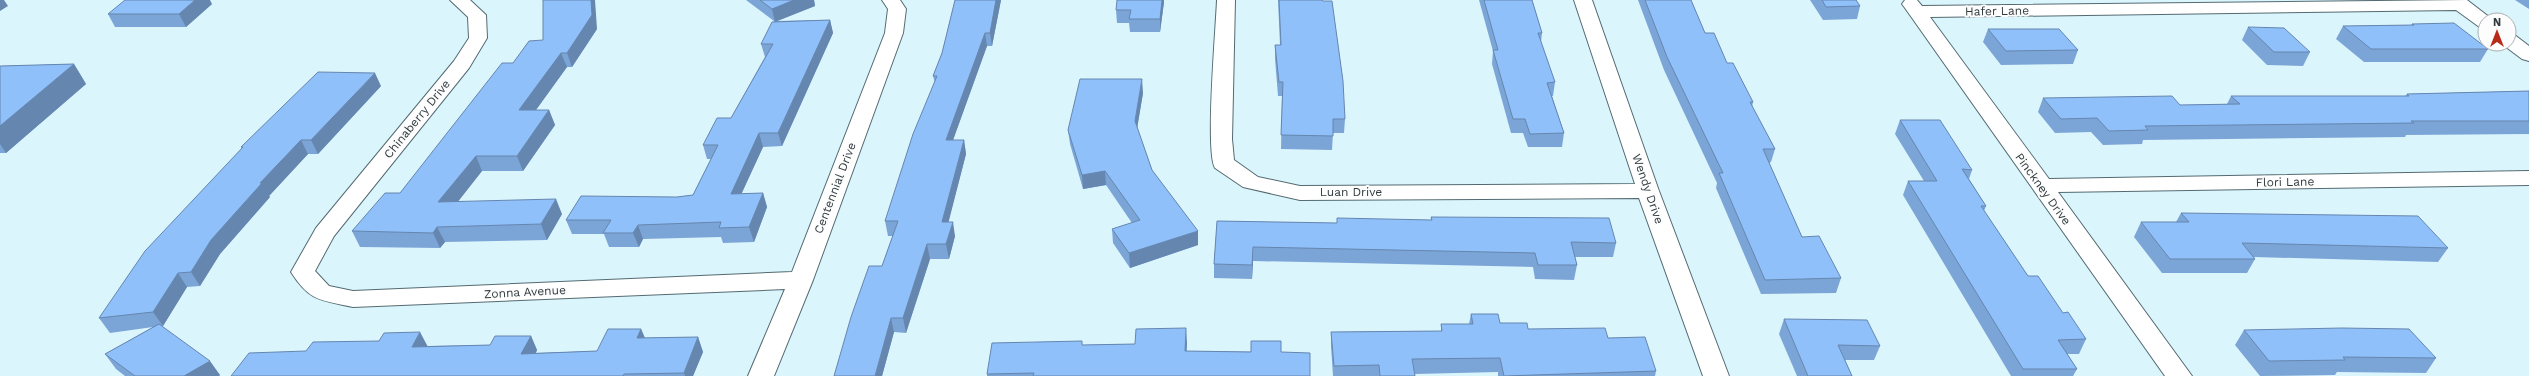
<svg xmlns="http://www.w3.org/2000/svg" width="2529" height="376" font-family="'Work Sans',sans-serif">
  <style>
    .lines { fill: none; stroke-linecap: round; stroke-linejoin: round }
    .street-casing { stroke: #546a71; stroke-width: 2 }
    .street { fill: #fff; fill-rule: evenodd }
    .wall { fill: #7ca5d7 }
    .shaded-wall { fill: #6586af }
    .building { fill: #90c0fa; stroke: #6586af }
    .labels { text-anchor: middle; dominant-baseline: central; stroke-width: 4; stroke-linejoin: round; paint-order: stroke }
    .street-label { font-size: 12px; fill: #313b3e; stroke: #fdfdfd }
  </style>
  <rect width="100%" height="100%" fill="#dbf5fd"/>
  <g class="lines">
    <defs>
      <path id="street" d="M450,0H470L486,15L487,38L469,68L334,236L315,271L329,286L353,291L792,272L885,33L888,9L882,0H900L906,9L903,33L813,280L774,376H748L785,289L353,307C321,300 310,302 291,272L316,228L454,61L469,38L468,17Z
        M1217,0H1235L1232,139L1234,160L1258,177L1300,186L1635,184L1574,0H1592L1659,191L1729,376H1703L1639,198L1300,200L1243,187L1215,168C1205,153 1216,26 1217,0Z
        M1905,0H1917L1922,6L2467,0L2493,20H2485V28L2478,26L2456,10L1930,17L2049,179L2529,171V185L2058,192L2192,376H2165L1905,8L1902,4Z
        M2509,34L2516,36L2529,46V61L2522,59L2502,44H2509Z"/>
    </defs>
    <use href="#street" class="street-casing"/>
    <use href="#street" class="street"/>
  </g>
  <path class="wall" d="M746,0H814L815,6L776,21L830,20L833,33L782,146L763,147L741,194L763,193L767,207L754,242L723,243L721,237L643,239L639,247H609L604,234H572L566,220L677,197L693,195L711,159H707L703,145L731,118L765,57L761,44L774,21Z
    M955,0H1001L992,46H987L953,140H964L966,154L948,222L955,236L949,259H930L906,333L894,332L882,376V266L893,236H888L885,221L935,83L933,76L942,53Z
    M1162,0H1164V2L1160,32H1130L1129,23H1117L1116,10Z
    M1278,0H1322L1345,119L1344,133H1333L1332,150L1281,149L1282,96H1278L1275,59V45H1280Z
    M1479,0H1532L1542,33L1541,42L1555,82L1553,96H1552L1564,133L1562,147H1528L1523,133H1511L1492,64L1493,51Z
    M1638,0H1691L1705,33L1727,63L1753,102L1752,107L1775,149L1771,162L1769,163L1802,237L1841,278L1836,293L1761,294L1716,188L1717,183L1664,70Z
    M1810,0H1856L1860,6L1857,19L1823,20Z
    M2515,0H2529V9Z
    M212,4L186,27H115L108,14Z
    M2412,24L2488,49L2480,62H2364L2336,39L2343,26L2411,25Z
    M2248,27L2310,52L2303,66L2267,65L2242,40Z
    M597,29L572,67H567L536,110H549L555,125L523,171H482L458,201L562,214L547,240L445,242L440,248L360,247L352,231L400,193L513,63L543,40Z
    M1988,29L2078,50L2073,64L2001,65L1983,42Z
    M74,64L86,84L6,153H0V66Z
    M381,86L318,154H308L269,196L270,197L220,254L200,286L187,287L163,326H162L220,375L219,376H125L116,369L105,354L153,327L110,333L99,318L242,149L241,147Z
    M2529,91V134L2406,135L2405,137L2143,140L2142,144L2103,145L2091,132L2055,133L2038,112L2043,98L2180,105L2227,104L2231,96H2405L2407,94Z
    M1143,93L1137,128L1152,170L1198,245L1130,268L1113,243L1112,229L1132,223L1106,185L1083,189L1070,144L1068,130Z
    M1900,120L1972,170L1969,179L1986,206L1984,211L2028,276L2063,313L2086,339L2079,354H2067L2077,369L2073,376H2011L1903,195L1908,181H1924L1895,134Z
    M2181,213L2448,248L2438,262L2254,257L2255,259L2247,273H2162L2134,237L2141,222H2176Z
    M1431,217L1616,243L1613,257H1575L1577,265L1574,280L1535,279L1533,267L1253,261L1252,279L1214,278V264L1217,221L1336,223L1431,220Z
    M1471,314L1500,323L1528,329L1608,338L1656,371L1655,376H1498V372L1415,374V376H1333L1331,346V332L1441,331V324H1469Z
    M1784,319L1880,346L1874,360H1845L1852,376H1797L1779,334Z
    M641,329L645,338L698,337L703,352L693,376H231L428,346L490,345L531,336L537,350L536,353L597,351Z
    M2244,330L2436,358L2426,373L2337,372L2335,375L2260,376L2235,345Z
    M1187,343L1186,351L1281,352L1310,376H987V374L1083,345Z"/>
  <path class="shaded-wall" d="M0,0H4L8,6L0,11Z
    M195,0H210L212,4L186,27L179,14Z
    M591,0H595L597,29L572,67L567,53Z
    M794,0H814L815,6L775,22L772,9Z
    M996,0H1001L992,46L990,33Z
    M1162,0H1164V2L1160,32V19Z
    M830,20L833,33L782,146L778,133Z
    M985,33L987,46L948,154L946,140Z
    M561,53L567,67L525,125L519,110Z
    M74,64L86,84L6,153L0,144V126Z
    M375,73L381,86L318,154L311,140Z
    M1142,79L1143,93L1136,135L1135,121Z
    M549,110L555,125L523,171L517,156Z
    M759,133L763,147L735,208L731,194Z
    M301,140L308,154L269,196L270,197L220,254L200,286L191,272L211,240L260,183Z
    M964,140L966,154L945,236L942,222Z
    M476,156L482,171L446,217L438,202Z
    M1105,171L1106,185L1083,189L1082,175Z
    M763,193L767,207L754,242L749,227Z
    M556,199L562,214L547,240L541,224Z
    M953,222L955,236L949,259L946,244Z
    M638,225L643,239L639,247L633,233Z
    M437,227L445,242L440,248L433,233Z
    M1198,231V245L1130,268L1129,253Z
    M927,244L930,259L906,333L903,318Z
    M1253,247V261L1252,279V265Z
    M178,273L187,287L163,326L153,312Z
    M891,318L894,332L882,376H875Z
    M1186,328L1187,343L1186,366L1185,351Z
    M641,329L647,343L637,338Z
    M420,332L428,347H412Z
    M531,336L537,350L528,368L521,354Z
    M698,337L703,352L693,376H685L684,373Z
    M210,361L220,375L219,376H184Z"/>
  <path class="building" d="M125,0H195L179,14H108Z
    M543,0H591L592,15L567,53H561L519,110H549L517,156H476L438,202L556,199L541,224L437,227L433,233L352,231L385,193H400L502,63H513L529,41L543,40Z
    M760,0H794L772,9Z
    M955,0H996L990,33H985L946,140H964L942,222H953L946,244H927L903,318H891L875,376H834L851,317L869,266H882L898,221H885L913,134L937,76H933L942,53Z
    M1117,0H1162L1160,19H1129L1131,10H1116Z
    M1279,0H1322L1323,1H1332L1343,81L1345,119H1333V136L1281,135L1283,82H1279L1275,45H1281Z
    M1484,0H1532L1542,33H1538L1555,82L1547,83L1564,133L1530,134L1525,119H1513L1493,50H1498Z
    M1645,0H1691L1705,33H1714L1727,63H1733L1753,102H1750L1775,149H1763L1802,237L1819,236L1841,278L1765,280L1719,173H1723L1667,57Z
    M1822,0H1856L1860,6L1826,7Z
    M830,20L778,133H759L731,194L763,193L749,227L719,228L721,222L638,225L633,233H603L611,220H566L581,196L677,197L693,195L718,145H703L717,118H731L773,44H761L772,22Z
    M2454,23L2488,49H2371L2343,26L2414,25L2412,24Z
    M2248,27L2284,28L2310,52H2274Z
    M1988,29H2059L2078,50L2006,51Z
    M74,64L0,126V66Z
    M318,72L375,73L311,140H301L260,183H262L211,240L191,272L178,273L153,312L99,318L145,251L243,147H241Z
    M1080,79H1142L1135,121L1152,170L1198,231L1129,253L1112,229L1140,220L1105,171L1082,175L1068,130Z
    M2529,91V121H2411L2414,123L2145,126L2148,130L2109,131L2097,118L2061,119L2043,98L2172,96L2180,105L2240,104L2231,96H2409L2407,94Z
    M1900,120H1940L1972,170L1962,169L1986,206H1981L2028,276H2038L2063,313L2068,312L2086,339L2058,340L2077,369H2023L1908,181H1937Z
    M2181,213L2418,216L2448,248L2242,243L2255,259H2170L2141,222H2189Z
    M1431,217L1609,218L1616,243L1571,242L1577,265H1538L1535,253L1253,247L1252,265L1214,264L1217,221L1337,223V218L1432,220Z
    M1471,314H1498L1500,323H1527L1528,329L1605,328L1608,338L1645,337L1656,371L1504,376L1500,358L1412,359L1415,376H1380L1379,365L1334,366L1331,332L1442,331L1441,324H1473Z
    M1784,319L1867,320L1880,346L1838,345L1852,376H1808Z
    M159,324L210,361L184,376H135L105,354Z
    M1186,328L1185,351L1251,352V341H1281V352L1310,353V376H1033L1034,373L987,374L992,343L1082,341V345L1135,344L1136,329Z
    M2342,328L2409,329L2436,358L2343,357L2345,360L2269,361L2244,330Z
    M608,329H641L637,338L698,337L684,373L624,374L623,376H231L249,353L306,351L313,342L379,341L384,333L420,332L412,347L490,345L495,336H531L521,354L597,351Z"/>
  <g class="labels">
    <g class="street-label">
      <text transform="translate(1997 11) rotate(-1)">Hafer Lane</text>
      <text transform="translate(417 119) rotate(-51)">Chinaberry Drive</text>
      <text transform="translate(2285 182) rotate(-1)">Flori Lane</text>
      <text transform="translate(835 188) rotate(-69)">Centennial Drive</text>
      <text transform="translate(1648 189) rotate(71)">Wendy Drive</text>
      <text transform="translate(2043 189) rotate(54)">Pinckney Drive</text>
      <text x="1351" y="192">Luan Drive</text>
      <text transform="translate(525 292) rotate(-3)">Zonna Avenue</text>
    </g>
  </g>
  <g transform="translate(2497 32)"><circle r="19" fill="#fdfdfd" stroke="#abafb1"/>
  <path d="M0-3L7 15L0 10L-7 15Z" fill="#b82b19"/>
  <text y="-6" font-size="11" font-weight="bold" text-anchor="middle" fill="#313b3e">N</text>
  </g>
</svg>
